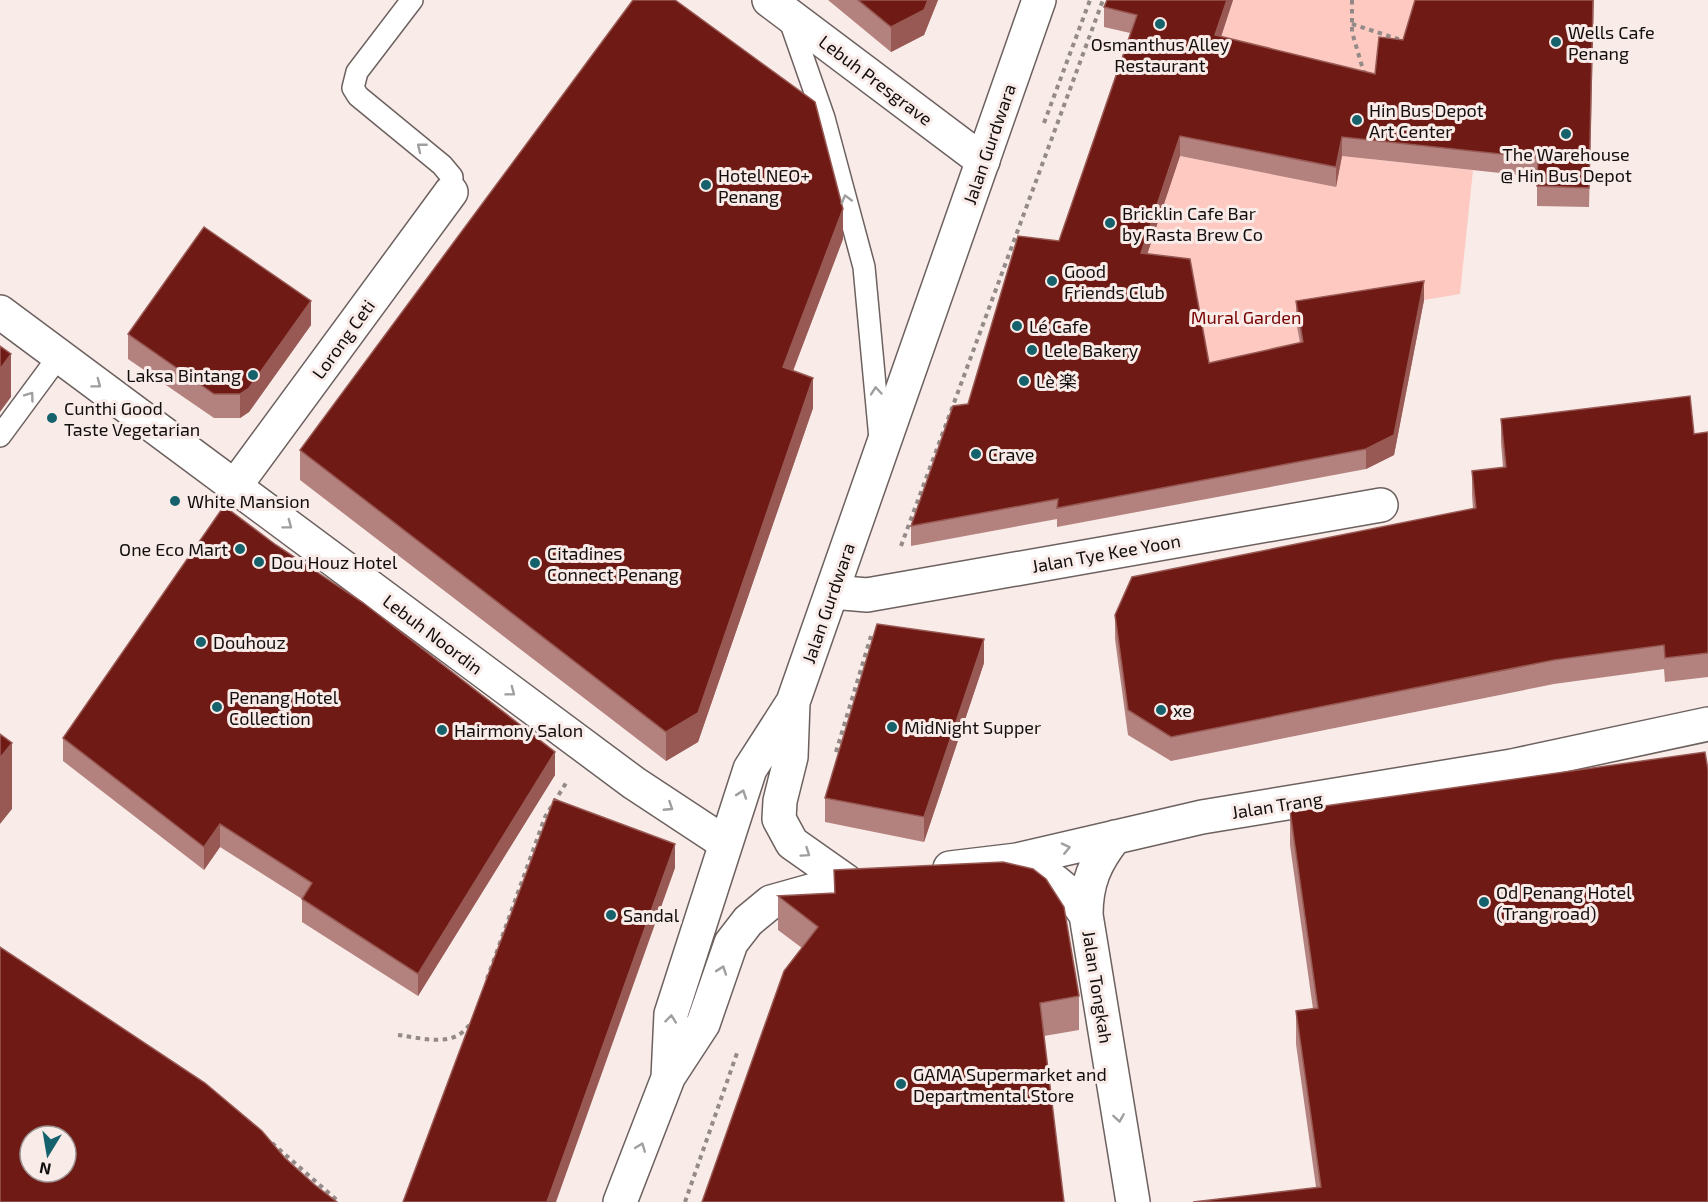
<svg xmlns="http://www.w3.org/2000/svg" width="1708" height="1202" font-family="'Exo 2','Noto Sans SC',sans-serif">
  <style>
    .green { fill: #fdc9c1 }
    .lines { fill: none; stroke-linecap: round; stroke-linejoin: round }
    .lane-casing { stroke: #6c615f; stroke-width: 24 }
    .street-casing { stroke: #6c615f; stroke-width: 36 }
    .primary-casing { stroke: #6c615f; stroke-width: 36 }
    .path { stroke: #948b89; stroke-width: 4; stroke-dasharray: 4.5 4.5; stroke-linecap: butt }
    .lane { stroke: #fff; stroke-width: 21 }
    .street { stroke: #fff; stroke-width: 33 }
    .primary { stroke: #fff; stroke-width: 33 }
    .wall { fill: #b4827e }
    .shaded-wall { fill: #985954 }
    .building { fill: #6f1a14; stroke: #985954; stroke-width: 1.5; fill-rule: evenodd }
    .oneway { stroke: #a09f9e }
    .poi-dot { fill: #15626d; stroke: #f8ebe8; stroke-width: 2 }
    .labels { text-anchor: middle; dominant-baseline: central; stroke-width: 6; stroke-linejoin: round; paint-order: stroke }
    .poi-label { font-size: 18px; fill: #120e0d; stroke: #f8ebe8; text-anchor: start }
    .street-label { font-size: 18px; fill: #120e0d; stroke: #f8ebe8 }
    .park-label { font-size: 18px; fill: #780000; stroke: #f8ebe8 }
  </style>
  <rect width="100%" height="100%" fill="#f8ebe8"/>
  <path class="green" d="M1233,0H1421L1369,159L1473,170L1460,294L1297,321L1302,354L1207,371L1141,273L1180,156L1336,186L1215,55Z"/>
  <g class="lines">
    <defs>
      <path id="lane" d="M412,0L357,72L353,88L358,96L442,165L452,177L451,192
        M788,15L824,118L864,267L880,439
        M0,436L59,356"/>
      <path id="street" d="M769,0L983,161
        M0,312L634,783L725,843
        M235,486L451,192
        M832,592L867,595L1381,505
        M1115,837C1095,862 1086,883 1086,915L1133,1202
        M1017,860C1046,873 1068,887 1086,915
        M950,868L1017,860L1202,817L1512,766L1708,724"/>
      <path id="primary" d="M793,702L791,757L780,801L779,819L792,843L846,881
        M669,1076L703,1024L731,943L748,921L771,902L846,881
        M620,1202L668,1078L671,1014L750,769L793,702L1039,0"/>
    </defs>
    <use href="#lane" class="lane-casing"/>
    <use href="#street" class="street-casing"/>
    <use href="#primary" class="primary-casing"/>
    <path class="path" d="M1352,0V32L1364,73
      M1352,24L1398,39H1406
      M1044,123L1090,0
      M901,546L1103,0
      M836,752L871,636
      M487,979L545,817L566,783
      M398,1035C423,1038 456,1049 471,1022
      M272,1143L339,1202
      M685,1202L737,1053"/>
    <use href="#lane" class="lane"/>
    <use href="#street" class="street"/>
    <use href="#primary" class="primary"/>
  </g>
  <path class="wall" d="M828,0H938L924,35L891,52Z
    M1107,0H1233L1221,37L1375,74L1403,40L1415,0H1594L1589,207L1537,206V177L1342,156L1336,187L1180,156L1147,254L1209,363L1300,343L1296,321V301L1424,300L1394,455L1366,469L1057,527V519L911,546V526L968,404L1059,241L1130,33L1104,27V7Z
    M843,239L793,371L813,408L698,742L666,761L300,480V450Z
    M311,325L249,412L240,418H214L128,359V334Z
    M1501,419L1694,434L1708,432V677L1665,682L1664,669L1554,684L1171,761L1128,735L1115,639V615L1473,509L1472,495V471L1503,467L1501,443Z
    M984,663L924,842L825,822V798Z
    M63,738L555,775L418,996L302,922V899L220,847L204,870L63,761Z
    M1290,811L1708,1202L1316,1187L1296,1044V1011L1313,1009L1290,845Z
    M834,870L1079,996V1030L1044,1036L802,948L778,930V896L834,893Z"/>
  <path class="shaded-wall" d="M928,0H938L924,35L891,52V27Z
    M1227,0H1233L1215,55V35Z
    M1180,136V156L1141,273V253Z
    M1342,137V156L1336,187V167Z
    M843,209V239L783,397V367Z
    M1424,281V300L1394,455L1366,469V449Z
    M311,301V325L249,412L240,418V394Z
    M11,354V397L0,412V369Z
    M813,378V408L698,742L666,761V732Z
    M984,639V663L924,842V817Z
    M12,743V809L0,824V758Z
    M555,752V775L418,996V974Z
    M220,824V847L204,870V847Z
    M675,844V868L556,1202H547Z"/>
  <path class="building" d="M633,0H675L815,102L843,209L783,367L813,378L698,713L666,732L300,450Z
    M858,0H928L924,10L891,27Z
    M1107,0H1227L1215,35L1375,74L1379,37L1403,40L1415,0H1593L1589,188L1537,186L1538,158L1342,137L1336,167L1180,136L1141,253L1190,259L1209,363L1303,342L1296,301L1424,281L1394,435L1366,449L1057,508L1058,499L911,526L953,406L968,404L1018,236L1059,241L1137,15L1104,7Z
    M204,227L311,301L249,388L240,394H214L128,334Z
    M0,346L11,354L0,369Z
    M1690,396L1694,434L1708,432V653L1665,658L1664,645L1554,660L1171,737L1128,710L1115,615L1132,577L1476,508L1472,471L1506,467L1501,419Z
    M224,506L276,545L362,602L555,752L418,974L302,899L312,883L220,824L204,847L63,738Z
    M877,624L984,639L924,817L825,798Z
    M0,734L12,743L0,758Z
    M1705,752L1708,770V1202H1193L1321,1187L1296,1011L1318,1008L1290,811Z
    M554,799L675,844L547,1202H403Z
    M1003,862L1033,869L1046,879L1064,907L1079,996L1040,1003L1064,1202H702L784,971L818,927L778,896L835,893L834,870Z
    M0,947L205,1083L262,1131L285,1158L315,1185L337,1202H0ZM30,1136H66V1172H30Z"/>
  <defs><path id="oneway-chevron" d="M-2-3.5L2.5 0L-2 3.5" fill="none" stroke-width="1.6" stroke-linecap="round" stroke-linejoin="round" transform="scale(1.5)"/></defs>
  <g class="oneway">
    <use href="#oneway-chevron" transform="translate(421 147) rotate(-141)"/>
    <use href="#oneway-chevron" transform="translate(846 199) rotate(-105)"/>
    <use href="#oneway-chevron" transform="translate(97 384) rotate(37)"/>
    <use href="#oneway-chevron" transform="translate(876 391) rotate(-95)"/>
    <use href="#oneway-chevron" transform="translate(30 396) rotate(-54)"/>
    <use href="#oneway-chevron" transform="translate(288 525) rotate(37)"/>
    <use href="#oneway-chevron" transform="translate(511 692) rotate(37)"/>
    <use href="#oneway-chevron" transform="translate(742 794) rotate(-71)"/>
    <use href="#oneway-chevron" transform="translate(669 807) rotate(33)"/>
    <use href="#oneway-chevron" transform="translate(1066 848) rotate(-13)"/>
    <use href="#oneway-chevron" transform="translate(806 853) rotate(34)"/>
    <use href="#oneway-chevron" transform="translate(722 970) rotate(-71)"/>
    <use href="#oneway-chevron" transform="translate(671 1019) rotate(-84)"/>
    <use href="#oneway-chevron" transform="translate(1119 1118) rotate(81)"/>
    <use href="#oneway-chevron" transform="translate(641 1147) rotate(-69)"/>
  </g>
  <g class="poi-dot">
    <circle cx="1160" cy="24" r="6"/>
    <circle cx="1556" cy="42" r="6"/>
    <circle cx="1357" cy="120" r="6"/>
    <circle cx="1566" cy="134" r="6"/>
    <circle cx="706" cy="185" r="6"/>
    <circle cx="1110" cy="223" r="6"/>
    <circle cx="1052" cy="281" r="6"/>
    <circle cx="1017" cy="326" r="6"/>
    <circle cx="1032" cy="350" r="6"/>
    <circle cx="253" cy="375" r="6"/>
    <circle cx="1024" cy="381" r="6"/>
    <circle cx="52" cy="418" r="6"/>
    <circle cx="976" cy="454" r="6"/>
    <circle cx="175" cy="501" r="6"/>
    <circle cx="240" cy="549" r="6"/>
    <circle cx="259" cy="562" r="6"/>
    <circle cx="535" cy="563" r="6"/>
    <circle cx="201" cy="642" r="6"/>
    <circle cx="217" cy="707" r="6"/>
    <circle cx="1161" cy="710" r="6"/>
    <circle cx="892" cy="727" r="6"/>
    <circle cx="442" cy="730" r="6"/>
    <circle cx="1484" cy="902" r="6"/>
    <circle cx="611" cy="915" r="6"/>
    <circle cx="901" cy="1084" r="6"/>
  </g>
  <g class="labels">
    <g class="poi-label">
      <text x="1568" y="32">Wells Cafe<tspan x="1568" dy="21">Penang</tspan></text>
      <text x="1160" y="44" text-anchor="middle">Osmanthus Alley<tspan x="1160" dy="21">Restaurant</tspan></text>
      <text x="1369" y="110">Hin Bus Depot<tspan x="1369" dy="21">Art Center</tspan></text>
      <text x="1566" y="154" text-anchor="middle">The Warehouse<tspan x="1566" dy="21">@ Hin Bus Depot</tspan></text>
      <text x="718" y="175">Hotel NEO+<tspan x="718" dy="21">Penang</tspan></text>
      <text x="1122" y="213">Bricklin Cafe Bar<tspan x="1122" dy="21">by Rasta Brew Co</tspan></text>
      <text x="1064" y="271">Good<tspan x="1064" dy="21">Friends Club</tspan></text>
      <text x="1029" y="326">Lé Cafe</text>
      <text x="1044" y="350">Lele Bakery</text>
      <text x="241" y="375" text-anchor="end">Laksa Bintang</text>
      <text x="1036" y="381">Lè 楽</text>
      <text x="64" y="408">Cunthi Good<tspan x="64" dy="21">Taste Vegetarian</tspan></text>
      <text x="988" y="454">Crave</text>
      <text x="187" y="501">White Mansion</text>
      <text x="228" y="549" text-anchor="end">One Eco Mart</text>
      <text x="547" y="553">Citadines<tspan x="547" dy="21">Connect Penang</tspan></text>
      <text x="271" y="562">Dou Houz Hotel</text>
      <text x="213" y="642">Douhouz</text>
      <text x="229" y="697">Penang Hotel<tspan x="229" dy="21">Collection</tspan></text>
      <text x="1173" y="710">xe</text>
      <text x="904" y="727">MidNight Supper</text>
      <text x="454" y="730">Hairmony Salon</text>
      <text x="1496" y="892">Od Penang Hotel<tspan x="1496" dy="21">(Trang road)</tspan></text>
      <text x="623" y="915">Sandal</text>
      <text x="913" y="1074">GAMA Supermarket and<tspan x="913" dy="21">Departmental Store</tspan></text>
    </g>
    <g class="street-label">
      <text transform="translate(876 80) rotate(37)">Lebuh Presgrave</text>
      <text transform="translate(989 144) rotate(-71)">Jalan Gurdwara</text>
      <text transform="translate(343 339) rotate(-54)">Lorong Ceti</text>
      <text transform="translate(1106 553) rotate(-10)">Jalan Tye Kee Yoon</text>
      <text transform="translate(828 603) rotate(-71)">Jalan Gurdwara</text>
      <text transform="translate(433 634) rotate(37)">Lebuh Noordin</text>
      <text transform="translate(1277 805) rotate(-9)">Jalan Trang</text>
      <text transform="translate(1098 987) rotate(81)">Jalan Tongkah</text>
    </g>
    <g class="park-label">
      <text x="1246" y="317">Mural Garden</text>
    </g>
  </g>
  <g transform="translate(48 1154) rotate(191)"><circle r="28" fill="#f8ebe8" stroke="#9c9390" stroke-width="1.5"/>
  <path d="M0-4.5L10 22L0 15L-10 22Z" fill="#15626d"/>
  <text y="-9" font-size="16" font-weight="bold" text-anchor="middle" fill="#120e0d">N</text>
  </g>
</svg>
